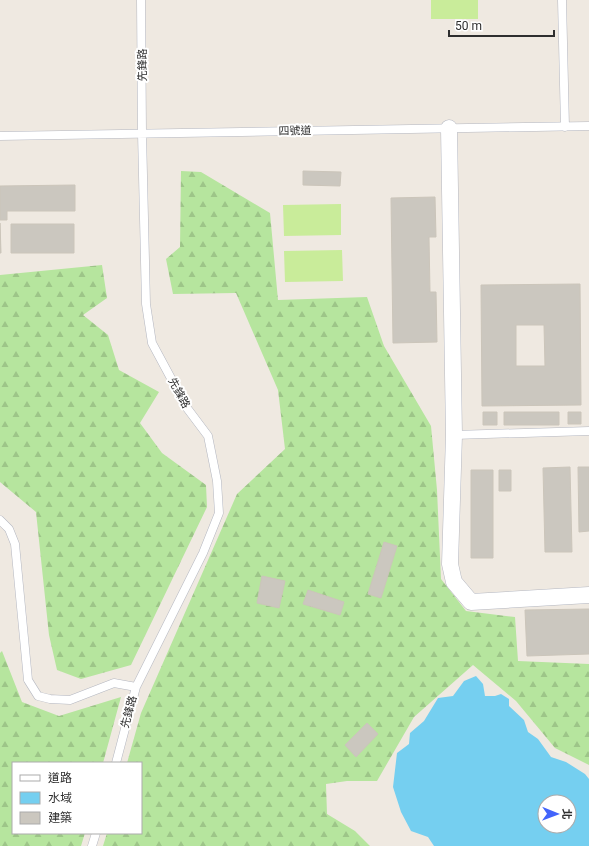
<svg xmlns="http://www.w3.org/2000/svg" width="589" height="846" font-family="Roboto,'Noto Sans TC',sans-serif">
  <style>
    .forest { fill: url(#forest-firs) }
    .pitch { fill: #c9ec9a }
    .water { fill: #75cff0; fill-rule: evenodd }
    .building { fill: #cbc7bf; stroke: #cbc5ba; fill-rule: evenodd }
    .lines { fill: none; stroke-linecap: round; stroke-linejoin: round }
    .service-casing { stroke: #b4b7c1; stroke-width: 9 }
    .minor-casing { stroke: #b4b7c1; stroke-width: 17 }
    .service { stroke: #fff; stroke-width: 8 }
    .minor { stroke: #fff; stroke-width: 16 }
    .labels { text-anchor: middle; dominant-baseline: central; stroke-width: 4; stroke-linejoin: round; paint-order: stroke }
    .street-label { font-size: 11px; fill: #2e2e2e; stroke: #fff }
  </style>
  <defs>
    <pattern id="forest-firs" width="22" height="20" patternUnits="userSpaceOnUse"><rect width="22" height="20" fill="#b6e59e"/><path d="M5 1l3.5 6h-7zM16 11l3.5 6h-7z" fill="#9dc588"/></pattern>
  </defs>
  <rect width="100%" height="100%" fill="#efe9e1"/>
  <path class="forest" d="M181,171L201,172L270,213L278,300L367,297L384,346L431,426L437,490L441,579L466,611L515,617L518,661L589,664V765L555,748L516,701L473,665L414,717L377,781H347L326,784L327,814L355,831L370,846H103L107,833H141V763H127L141,713L237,494L285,449L278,390L236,293L173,294L166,259L180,247Z
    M102,265L107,298L83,315L108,335L119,370L159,392L140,423L162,453L206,485L207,507L131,665L81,679L57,670L49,635L36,512L0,482V275Z
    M2,651L22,702L59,716L121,697L103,763H13V833H85L81,846H0V653Z"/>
  <path class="pitch" d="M431,0H478V19H431Z
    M341,204V235L284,236L283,205Z
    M342,250L343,281L285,282L284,251Z"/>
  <path class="water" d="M476,676L483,684L485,696H495L501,694L509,699V706L524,720L528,732L538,739L551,757L566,762L585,774L589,779V846H434L428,837L411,831L401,812L393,787L397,753L409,744L410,733L424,721L438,698L453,696L464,681ZM545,802H569V826H545Z"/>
  <path class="building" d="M303,171L341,172L340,186L303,185Z
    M75,185V211H7V220H0V186Z
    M435,197L436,237H429L430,292H436L437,342L393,343L391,198Z
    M0,223L1,253H0Z
    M11,224H74V253H11Z
    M580,284L581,405L482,406L481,285ZM516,325H544L545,366H516Z
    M483,412H497V425H483Z
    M504,412H559V425H504Z
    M568,412H581V424H568Z
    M570,467L572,552H545L543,468Z
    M578,467H589V531L579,532Z
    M471,470H493V558H471Z
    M499,470H511V491H499Z
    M384,542L397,546L381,598L368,594Z
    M262,576L285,581L279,608L257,603Z
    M308,590L344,602L340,615L303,604Z
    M589,609V654L527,656L525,610Z
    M367,723L378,734L356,757L345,745Z"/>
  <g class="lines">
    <defs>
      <path id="service" d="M562,0L565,127
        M0,136L589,126
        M454,435L589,431
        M0,520L9,529L15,544L28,680L38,696L50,699L70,700L114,683L136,687
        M116,763L136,687L203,553L219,513L217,481L208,436L187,408L152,343L146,304L142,133L141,0
        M92,846L96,833"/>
      <path id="minor" d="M449,128L454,435L450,564L454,582L471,602L589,595"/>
    </defs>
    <use href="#service" class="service-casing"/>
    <use href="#minor" class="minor-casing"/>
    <use href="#service" class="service"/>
    <use href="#minor" class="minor"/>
  </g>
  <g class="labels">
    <g class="street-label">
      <text transform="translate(142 65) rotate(-90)">先鋒路</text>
      <text transform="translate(295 131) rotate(-1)">四號道</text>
      <text transform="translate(179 393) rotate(61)">先鋒路</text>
      <text transform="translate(129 712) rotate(-75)">先鋒路</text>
    </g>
  </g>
  <rect x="12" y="762" width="130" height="72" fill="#ffffff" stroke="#ababab"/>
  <rect x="20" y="775" width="20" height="6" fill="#ffffff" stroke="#ababab"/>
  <text x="48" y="782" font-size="12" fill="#2e2e2e">道路</text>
  <rect x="20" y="792" width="20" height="12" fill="#75cff0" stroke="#ababab"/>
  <text x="48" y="802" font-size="12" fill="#2e2e2e">水域</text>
  <rect x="20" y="812" width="20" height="12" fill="#cbc7bf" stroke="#ababab"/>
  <text x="48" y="822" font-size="12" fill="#2e2e2e">建築</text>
  <g transform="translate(557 814) rotate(91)"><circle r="19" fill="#ffffff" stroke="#ababab"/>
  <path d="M0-3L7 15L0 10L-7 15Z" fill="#4264fb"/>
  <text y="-6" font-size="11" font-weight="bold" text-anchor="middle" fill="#2e2e2e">北</text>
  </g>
  <path d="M449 30v6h105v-6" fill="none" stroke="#2e2e2e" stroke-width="2"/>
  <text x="455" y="30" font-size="12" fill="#2e2e2e" stroke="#ffffff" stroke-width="3" paint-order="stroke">50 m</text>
</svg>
